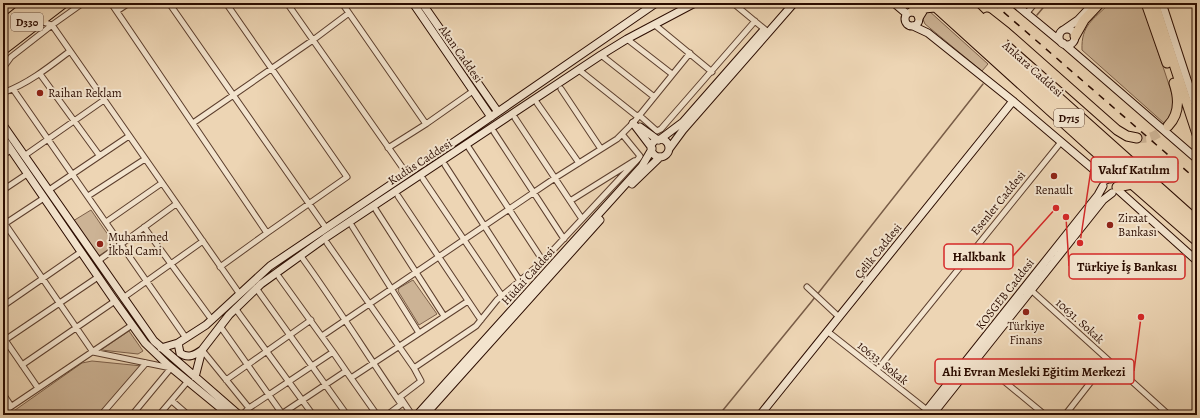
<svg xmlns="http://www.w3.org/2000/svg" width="1200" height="418" font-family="Alegreya,serif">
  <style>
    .green { fill: #ccb395; stroke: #7c604a }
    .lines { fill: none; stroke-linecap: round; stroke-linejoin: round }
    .stream { stroke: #785c47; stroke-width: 1.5 }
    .highway-tunnel { stroke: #d0b799; stroke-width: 9; stroke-dasharray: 9 4.5; stroke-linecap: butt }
    .street-casing { stroke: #5c3e2d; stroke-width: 7 }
    .secondary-casing { stroke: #2b0c00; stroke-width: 9 }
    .highway-casing { stroke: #2b0c00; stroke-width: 11 }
    .street { stroke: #f3e4ce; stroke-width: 5 }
    .secondary { stroke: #f3e4ce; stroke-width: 7 }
    .highway { stroke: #edd5b4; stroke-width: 9 }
    .rail { stroke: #2b0c00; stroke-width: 1.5; stroke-dasharray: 7 7; stroke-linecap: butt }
    .poi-dot { fill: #8f2418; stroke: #f3e4ce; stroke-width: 1.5 }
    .labels { text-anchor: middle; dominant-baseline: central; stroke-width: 4; stroke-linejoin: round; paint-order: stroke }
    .shield { fill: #f3e4ce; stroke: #674d3e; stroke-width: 1 }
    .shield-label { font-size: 11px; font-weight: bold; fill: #2b0c00 }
    .street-label { font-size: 12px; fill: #2b0c00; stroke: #f3e4ce }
    .poi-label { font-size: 12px; fill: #2b0c00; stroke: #f3e4ce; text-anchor: start }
    .leader { fill: none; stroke: #d62828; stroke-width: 1.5 }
    .callout-dot { fill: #d62828; stroke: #f3e4ce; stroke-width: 1.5 }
    .callout { fill: #f3e4ce; stroke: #d62828; stroke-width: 1.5 }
    .callout-label { font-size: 13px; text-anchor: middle; font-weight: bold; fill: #2b0c00 }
  </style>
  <rect width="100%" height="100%" fill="#edd5b4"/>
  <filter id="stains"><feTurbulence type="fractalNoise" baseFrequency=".005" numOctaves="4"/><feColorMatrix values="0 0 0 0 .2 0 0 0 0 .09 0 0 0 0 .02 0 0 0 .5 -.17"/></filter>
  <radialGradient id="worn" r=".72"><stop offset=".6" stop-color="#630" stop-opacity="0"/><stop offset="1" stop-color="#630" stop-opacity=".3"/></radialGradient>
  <path class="green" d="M1110,3H1140L1143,6L1174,100L1172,112L1165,124L1082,50C1081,25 1093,20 1110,3Z
    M928,10L988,64L982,71L925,24L922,17Z
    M91,210L115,245L97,257L73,221Z
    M413,280L437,314L419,325L398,291L399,288Z
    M129,331L143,351L138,354L101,350Z
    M92,361L142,366L100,415H8L82,363Z"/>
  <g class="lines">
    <path class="stream" d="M1037,15L1047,3
      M719,415L812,301L983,84"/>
    <path class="highway-tunnel" d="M1137,138C1151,140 1158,134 1168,126"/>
    <defs>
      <path id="street" d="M83,3L52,25L239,293
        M111,3L267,233L220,267
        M169,3L326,228
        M226,3L347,177L267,233
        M287,3L407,174
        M342,3L426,124
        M733,3L768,32
        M117,11L129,3
        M1026,14L1035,3
        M655,25L712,72
        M627,39L672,74
        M601,55L653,96
        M3,68L11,57L52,25L40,21
        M579,70L638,117
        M40,74L99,155
        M3,82L5,92C29,83 49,67 70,51
        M13,89L186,338
        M561,89L601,149
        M537,103L579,163
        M639,115L657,131L661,129L755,21
        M515,118L582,219
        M193,123L313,40L349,13
        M494,132L564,239
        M388,148L426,124L473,91
        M469,148L543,261
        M3,155L11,150
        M24,156L104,100
        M445,165L520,281
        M423,179L502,296
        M3,190L27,174
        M49,190L129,136
        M88,196L145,159
        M398,196L481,320
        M570,201L634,161
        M376,210L444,316
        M3,221L93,352L171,368L132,415
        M106,222L162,183
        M3,225L44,198
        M352,226L419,333
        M144,227L212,320
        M327,243L414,368
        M303,259C337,306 368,356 401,404
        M98,261L176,204
        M807,287L839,317
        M256,288L347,415
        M1031,290L1169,415
        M123,298L203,241
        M3,306L81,252
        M235,308L313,415
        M220,326L283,415
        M827,331L927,410
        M322,336L555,178L617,139L634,122L690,53
        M3,337L38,388
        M5,340L98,277
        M202,350L249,408L242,415
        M333,352L346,371
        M976,358L1045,415
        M22,365L115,301
        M877,370L1061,142
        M351,378L468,301
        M226,380L311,320
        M3,394L11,406
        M172,401L188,415
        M249,408L333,352L279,277
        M3,412L132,325
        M101,415L146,363
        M159,415L188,381
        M280,415L346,371L377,415
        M387,415L403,403
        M412,415L400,397L421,381L414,368L476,326L497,300L541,263L638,159L640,156L622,134
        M1065,415L1108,360"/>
      <path id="secondary" d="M413,3L491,117
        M422,3L498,112
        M894,3L907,14
        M1014,3L1061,42
        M1162,3L1197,110
        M905 19a7 7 0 1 1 14 0a7 7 0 1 1-14 0Z
        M913,26L928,33L1013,101L1106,180
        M1059 37a8 8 0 1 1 16 0a8 8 0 1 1-16 0Z
        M1065,29L1078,20L1094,3
        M1063,43L1197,159
        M633,123L652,148
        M3,125L154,341L239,415
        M640,127L658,140
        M3,138L112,297L145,343L168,365L229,415
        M651 148a9 9 0 1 1 18 0a9 9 0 1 1-18 0Z
        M659,140L683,122L762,32
        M669,149L683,130L794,3
        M632,184L660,157
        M1117,189L1197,261
        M178,343L180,353C188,359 195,355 202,350
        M161,348L178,343L206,325L270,266L466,134L656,3
        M195,377L202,350L229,315L261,284L325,238L601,55L627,39L695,3
        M417,415L642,166L652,149
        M425,415L600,220
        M760,415L1013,101
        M923,415L1098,195L1103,186
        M932,415L1103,200L1112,193
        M1196,415L1197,414"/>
      <path id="highway" d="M931,3L1110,165L1197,241
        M942,3L1197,232
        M953,3L1197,221
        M966,3L1003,40
        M1146,3L1167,63
        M1154,3L1197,134
        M913,11L919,3
        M919,16L924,8L935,7
        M987,17L1006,32L1117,130L1127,136L1137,138
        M3,24L29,3
        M3,32L40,3
        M1075,36L1084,20L1100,3
        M3,40L52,3
        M3,50L64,3
        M1168,126C1180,114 1179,98 1174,83
        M1110,165V178
        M1117,187L1132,184"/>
    </defs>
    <use href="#street" class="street-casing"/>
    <use href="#secondary" class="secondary-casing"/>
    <use href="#highway" class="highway-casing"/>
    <use href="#street" class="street"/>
    <use href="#secondary" class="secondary"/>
    <use href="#highway" class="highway"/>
    <path class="rail" d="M993,3L1197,180"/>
  </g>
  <g class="poi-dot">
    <circle cx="40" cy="93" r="4"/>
    <circle cx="1054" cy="176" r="4"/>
    <circle cx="1110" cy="225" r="4"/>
    <circle cx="100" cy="244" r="4"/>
    <circle cx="1026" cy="312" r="4"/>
  </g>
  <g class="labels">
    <g class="shield">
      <rect x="11" y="13" width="32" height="18" rx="3"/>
      <rect x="1054" y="109" width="30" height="18" rx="3"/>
    </g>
    <g class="shield-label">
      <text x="27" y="22">D330</text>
      <text x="1069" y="118">D715</text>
    </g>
    <g class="street-label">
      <text transform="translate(461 54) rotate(55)">Akan Caddesi</text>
      <text transform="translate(1033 69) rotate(42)">Ankara Caddesi</text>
      <text transform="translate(420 162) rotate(-33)">Kudüs Caddesi</text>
      <text transform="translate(998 203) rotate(-51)">Esenler Caddesi</text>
      <text transform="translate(878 251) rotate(-51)">Çelik Caddesi</text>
      <text transform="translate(528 276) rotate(-48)">Hüdai Caddesi</text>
      <text transform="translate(1005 294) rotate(-52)">KOSGEB Caddesi</text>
      <text transform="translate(1080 321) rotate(42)">10631. Sokak</text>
      <text transform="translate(883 363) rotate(39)">10633. Sokak</text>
    </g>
    <g class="poi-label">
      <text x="48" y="93">Raihan Reklam</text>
      <text x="1054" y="190" text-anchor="middle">Renault</text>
      <text x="1118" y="218">Ziraat<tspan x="1118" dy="14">Bankası</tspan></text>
      <text x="108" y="237">Muhammed<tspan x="108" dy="14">İkbal Cami</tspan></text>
      <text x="1026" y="326" text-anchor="middle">Türkiye<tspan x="1026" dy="14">Finans</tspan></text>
    </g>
  </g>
  <path class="leader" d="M1080 243L1091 169M1056 208L1013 256M1066 217L1069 266M1141 317L1134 371"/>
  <g class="callout-dot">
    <circle cx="1080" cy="243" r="4"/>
    <circle cx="1056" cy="208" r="4"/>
    <circle cx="1066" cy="217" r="4"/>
    <circle cx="1141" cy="317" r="4"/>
  </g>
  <g class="callout">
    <rect x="1091" y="157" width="87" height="25" rx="4"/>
    <rect x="944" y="244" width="69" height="25" rx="4"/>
    <rect x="1069" y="254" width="116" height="25" rx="4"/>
    <rect x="935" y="359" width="199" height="25" rx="4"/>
  </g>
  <g class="callout-label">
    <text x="1134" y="174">Vakıf Katılım</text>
    <text x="979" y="261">Halkbank</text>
    <text x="1127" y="271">Türkiye İş Bankası</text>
    <text x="1034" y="376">Ahi Evran Mesleki Eğitim Merkezi</text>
  </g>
  <rect width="1200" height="418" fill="none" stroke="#edd5b4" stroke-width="16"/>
  <rect x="4" y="4" width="1192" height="410" fill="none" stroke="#2b0c00" stroke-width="2"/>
  <rect x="8" y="8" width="1184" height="402" fill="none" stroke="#2b0c00"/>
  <rect width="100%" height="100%" filter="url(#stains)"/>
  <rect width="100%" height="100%" fill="url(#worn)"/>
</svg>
